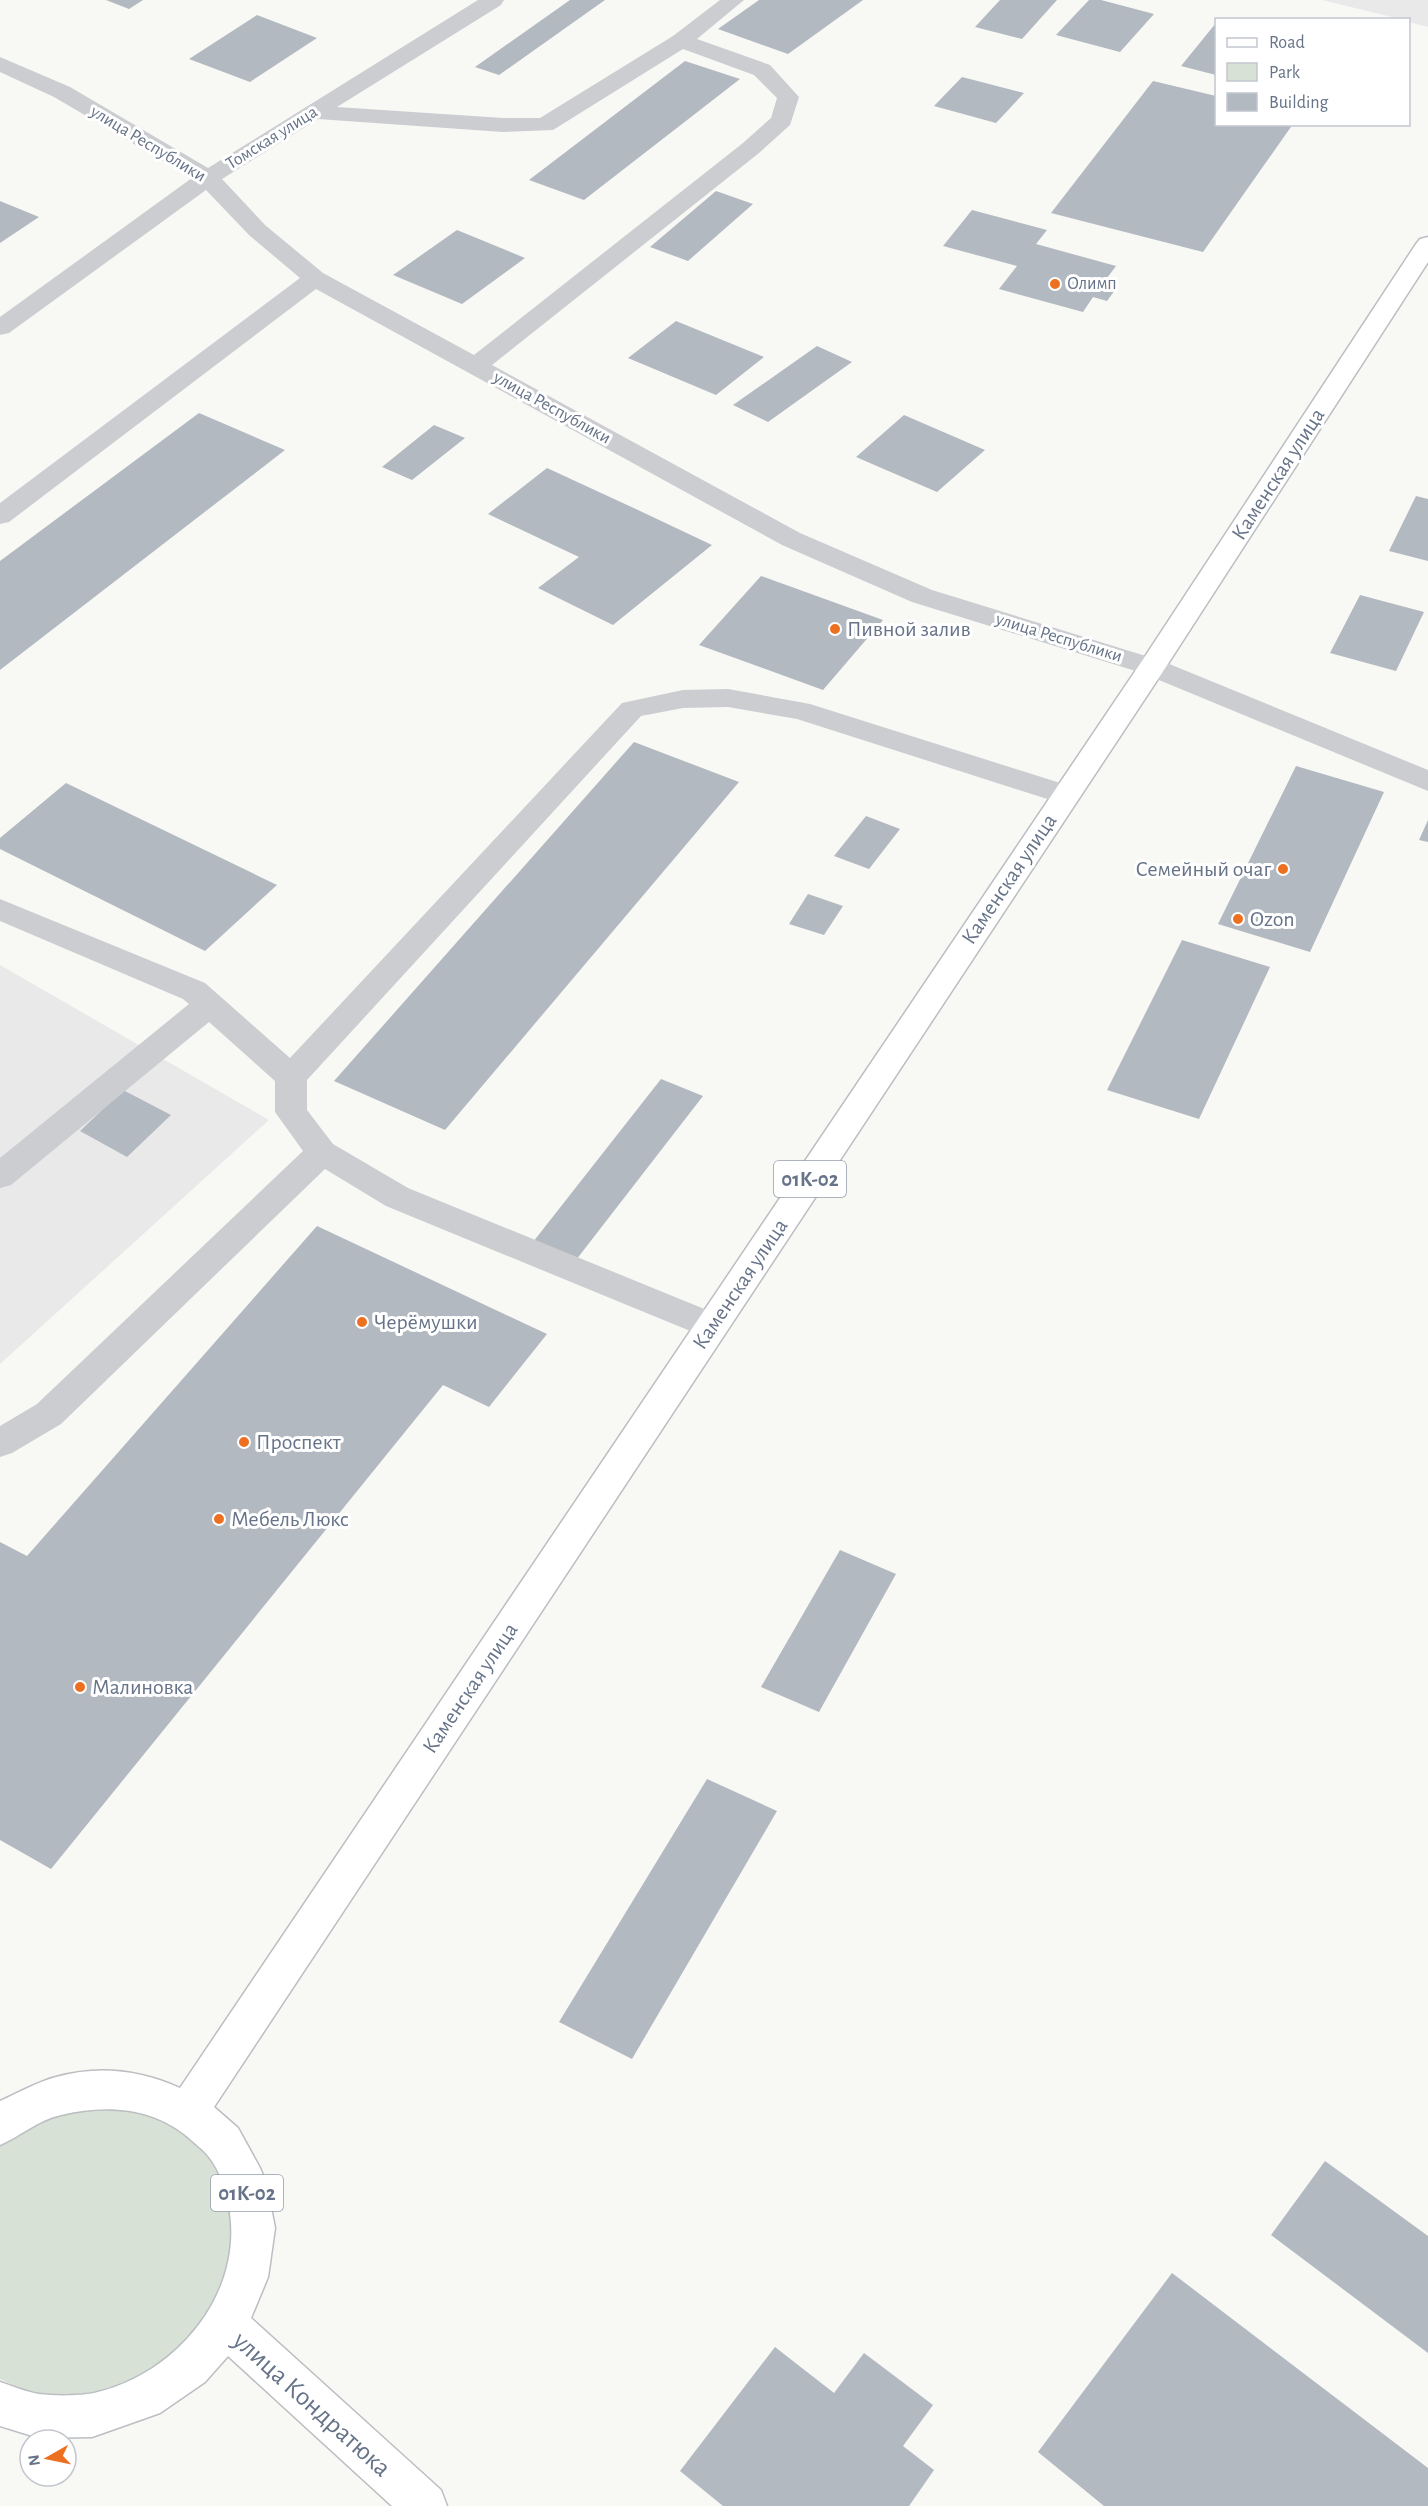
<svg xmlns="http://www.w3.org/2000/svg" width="1428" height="2506" font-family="'Alegreya Sans',sans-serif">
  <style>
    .built { fill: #e9e9e9 }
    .green { fill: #d8e1d6 }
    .building { fill: #b3b9c0 }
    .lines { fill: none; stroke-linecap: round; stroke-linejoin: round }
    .major-casing { stroke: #bbbec2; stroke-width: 3 }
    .minor { fill: #cbcdd1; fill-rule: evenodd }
    .major { fill: #fff; fill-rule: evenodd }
    .poi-dot { fill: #ed7021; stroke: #fff; stroke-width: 2 }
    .labels { text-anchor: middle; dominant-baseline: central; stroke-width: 6; stroke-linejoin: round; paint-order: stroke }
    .far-street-label { font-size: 18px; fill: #667388; stroke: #fff }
    .far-poi-label { font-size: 18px; fill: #667388; stroke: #fff; text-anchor: start }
    .shield { fill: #fff; stroke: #949dac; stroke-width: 1.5 }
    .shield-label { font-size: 21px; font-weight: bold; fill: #667388 }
    .street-label { font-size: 22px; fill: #667388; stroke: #fff }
    .poi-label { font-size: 22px; fill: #667388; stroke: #fff; text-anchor: start }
    .near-street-label { font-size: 27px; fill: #667388; stroke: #fff }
  </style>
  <rect width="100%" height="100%" fill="#f8f8f5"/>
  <path class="built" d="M1322,0H1428V27L1409,22L1408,20L1400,19Z
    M0,965L269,1120L0,1364Z"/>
  <path class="green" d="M99,2105C115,2108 134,2108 149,2113C228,2142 254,2235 211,2306C170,2376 77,2420 0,2379V2142L31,2122Z"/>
  <path class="building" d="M106,0H143L129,9Z
    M570,0H605L499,75L475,67Z
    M759,0H863L788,54L718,29Z
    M1000,0H1057L1022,39L975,27Z
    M1089,0H1101L1154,14L1120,52L1056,35Z
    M257,15L317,38L250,82L189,59Z
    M1216,23V75L1181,66Z
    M685,61L740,79L584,200L529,180Z
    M962,77L1024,93L996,123L934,106Z
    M1153,81L1216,96V124H1293L1203,252L1051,213Z
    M716,191L753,204L688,261L650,247Z
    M0,201L39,217L0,243Z
    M972,210L1047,230L1036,244L1116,266L1104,282L1118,286L1107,301L1093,297L1083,312L999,289L1017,266L943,246Z
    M457,230L525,258L462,304L393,275Z
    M676,321L764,357L716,395L628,358Z
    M817,346L852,362L768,422L733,405Z
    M199,413L285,450L0,670V561Z
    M904,415L985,450L937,492L856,457Z
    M434,425L465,438L412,480L382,467Z
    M547,468L638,510L712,545L613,625L538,588L579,557L488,514Z
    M1416,496L1428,499V561L1389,551Z
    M761,576L883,620L823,690L699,645Z
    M1360,595L1424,612L1396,671L1330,653Z
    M634,742L739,782L445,1130L334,1081Z
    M1296,766L1384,792L1310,952L1218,924Z
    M66,783L277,885L205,951L0,849V838Z
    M866,816L900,829L869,869L834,856Z
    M1428,820V842L1419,840Z
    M808,894L843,906L824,935L789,924Z
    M1182,940L1270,967L1199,1119L1107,1090Z
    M661,1079L703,1096L576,1260L533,1242Z
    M123,1090L171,1115L127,1157L80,1131Z
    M317,1226L547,1334L489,1407L443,1385L51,1869L0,1840V1542L27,1556Z
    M840,1550L896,1574L819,1712L761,1687Z
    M707,1779L777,1811L632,2059L559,2022Z
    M1325,2161L1428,2236V2353L1271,2235Z
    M1172,2273L1428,2468V2506H1104L1038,2452Z
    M775,2347L834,2393L864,2353L933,2405L903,2446L934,2470L909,2506H723L680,2471Z"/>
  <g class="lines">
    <defs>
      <path id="major" d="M1428,237V262L1162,673L214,2107L238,2128L260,2168L266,2182L275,2228L268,2277L251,2318L441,2490L447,2506H392L228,2356L205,2382L160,2413L92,2437L39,2438L0,2426V2382C12,2386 26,2392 39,2394C54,2396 79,2396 94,2393C176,2375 245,2293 229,2207C226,2189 220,2171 209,2157C204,2150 195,2144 189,2138C153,2107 106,2104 61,2115C38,2120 21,2136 0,2145V2101C18,2093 37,2082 56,2077C99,2065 140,2070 180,2088L1142,661L1416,244L1420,239Z"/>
    </defs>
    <use href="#major" class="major-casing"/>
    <path class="minor" d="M478,0H504L501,5L337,107L503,118H540L673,36L720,0H744L697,39L770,65L799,97L790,125L759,153L492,365L800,533L932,590L1162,661L1428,770V791L1142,673L912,602L782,545L316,289L9,522L0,524V503L300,278L249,235L206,190L9,333L0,335V317L192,178L54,97L0,72V57L70,87L208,168ZM683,49L754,75L777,98L771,118L743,143L474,355L323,273L265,225L222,179L318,119L503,132L553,130Z
      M728,689L810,704L1076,788L1080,795L1076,802L1066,805L797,719L728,707L683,708L641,716L307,1080V1110L333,1144L408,1188L724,1317L729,1326L724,1335L712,1339L700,1335L386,1206L325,1169L61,1424L12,1453L0,1457V1426L37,1404L303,1151L275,1112V1081L209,1022L11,1185L0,1188V1158L189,1004L183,999L0,921V899L205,983L290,1058L622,703L683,690Z"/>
    <use href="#major" class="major"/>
  </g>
  <g class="poi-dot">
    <circle cx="1055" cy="284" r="6"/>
    <circle cx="835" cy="629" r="6"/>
    <circle cx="1283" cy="869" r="6"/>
    <circle cx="1238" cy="919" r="6"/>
    <circle cx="362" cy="1322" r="6"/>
    <circle cx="244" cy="1442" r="6"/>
    <circle cx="219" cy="1519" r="6"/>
    <circle cx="80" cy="1687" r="6"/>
  </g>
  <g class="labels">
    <g class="far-street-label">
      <text transform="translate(272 138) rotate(-32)">Томская улица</text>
      <text transform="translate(148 144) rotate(31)">улица Республики</text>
      <text transform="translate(552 408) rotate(29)">улица Республики</text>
      <text transform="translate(1059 638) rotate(17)">улица Республики</text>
    </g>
    <g class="far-poi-label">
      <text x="1067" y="284">Олимп</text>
    </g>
    <g class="shield">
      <rect x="774" y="1161" width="72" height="36" rx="4.5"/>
      <rect x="211" y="2175" width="72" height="36" rx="4.5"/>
    </g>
    <g class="shield-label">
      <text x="810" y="1179">01К-02</text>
      <text x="247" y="2193">01К-02</text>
    </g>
    <g class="street-label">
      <text transform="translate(1278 474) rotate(-57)">Каменская улица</text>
      <text transform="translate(1009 879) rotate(-56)">Каменская улица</text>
      <text transform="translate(740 1284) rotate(-56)">Каменская улица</text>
      <text transform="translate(470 1688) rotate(-56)">Каменская улица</text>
    </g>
    <g class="poi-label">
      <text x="847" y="629">Пивной залив</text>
      <text x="1271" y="869" text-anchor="end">Семейный очаг</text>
      <text x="1250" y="919">Ozon</text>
      <text x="374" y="1322">Черёмушки</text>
      <text x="256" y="1442">Проспект</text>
      <text x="231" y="1519">Мебель Люкс</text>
      <text x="92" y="1687">Малиновка</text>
    </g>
    <g class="near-street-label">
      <text transform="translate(312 2404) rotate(42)">улица Кондратюка</text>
    </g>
  </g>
  <rect x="1215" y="18" width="195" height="108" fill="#ffffff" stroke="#c2c7cf" stroke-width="1.5"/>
  <rect x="1227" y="38" width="30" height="9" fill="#ffffff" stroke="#c2c7cf" stroke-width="1.5"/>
  <text x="1269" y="48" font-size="18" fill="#667388">Road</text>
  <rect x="1227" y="63" width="30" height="18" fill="#d8e1d6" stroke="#c2c7cf" stroke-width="1.5"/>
  <text x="1269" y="78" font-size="18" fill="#667388">Park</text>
  <rect x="1227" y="93" width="30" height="18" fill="#b3b9c0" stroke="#c2c7cf" stroke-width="1.5"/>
  <text x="1269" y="108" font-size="18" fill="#667388">Building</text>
  <g transform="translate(48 2458) rotate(261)"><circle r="28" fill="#ffffff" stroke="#c2c7cf" stroke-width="1.5"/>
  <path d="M0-4.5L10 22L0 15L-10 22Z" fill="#ed7021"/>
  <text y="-9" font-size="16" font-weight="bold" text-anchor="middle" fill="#667388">N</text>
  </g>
</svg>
